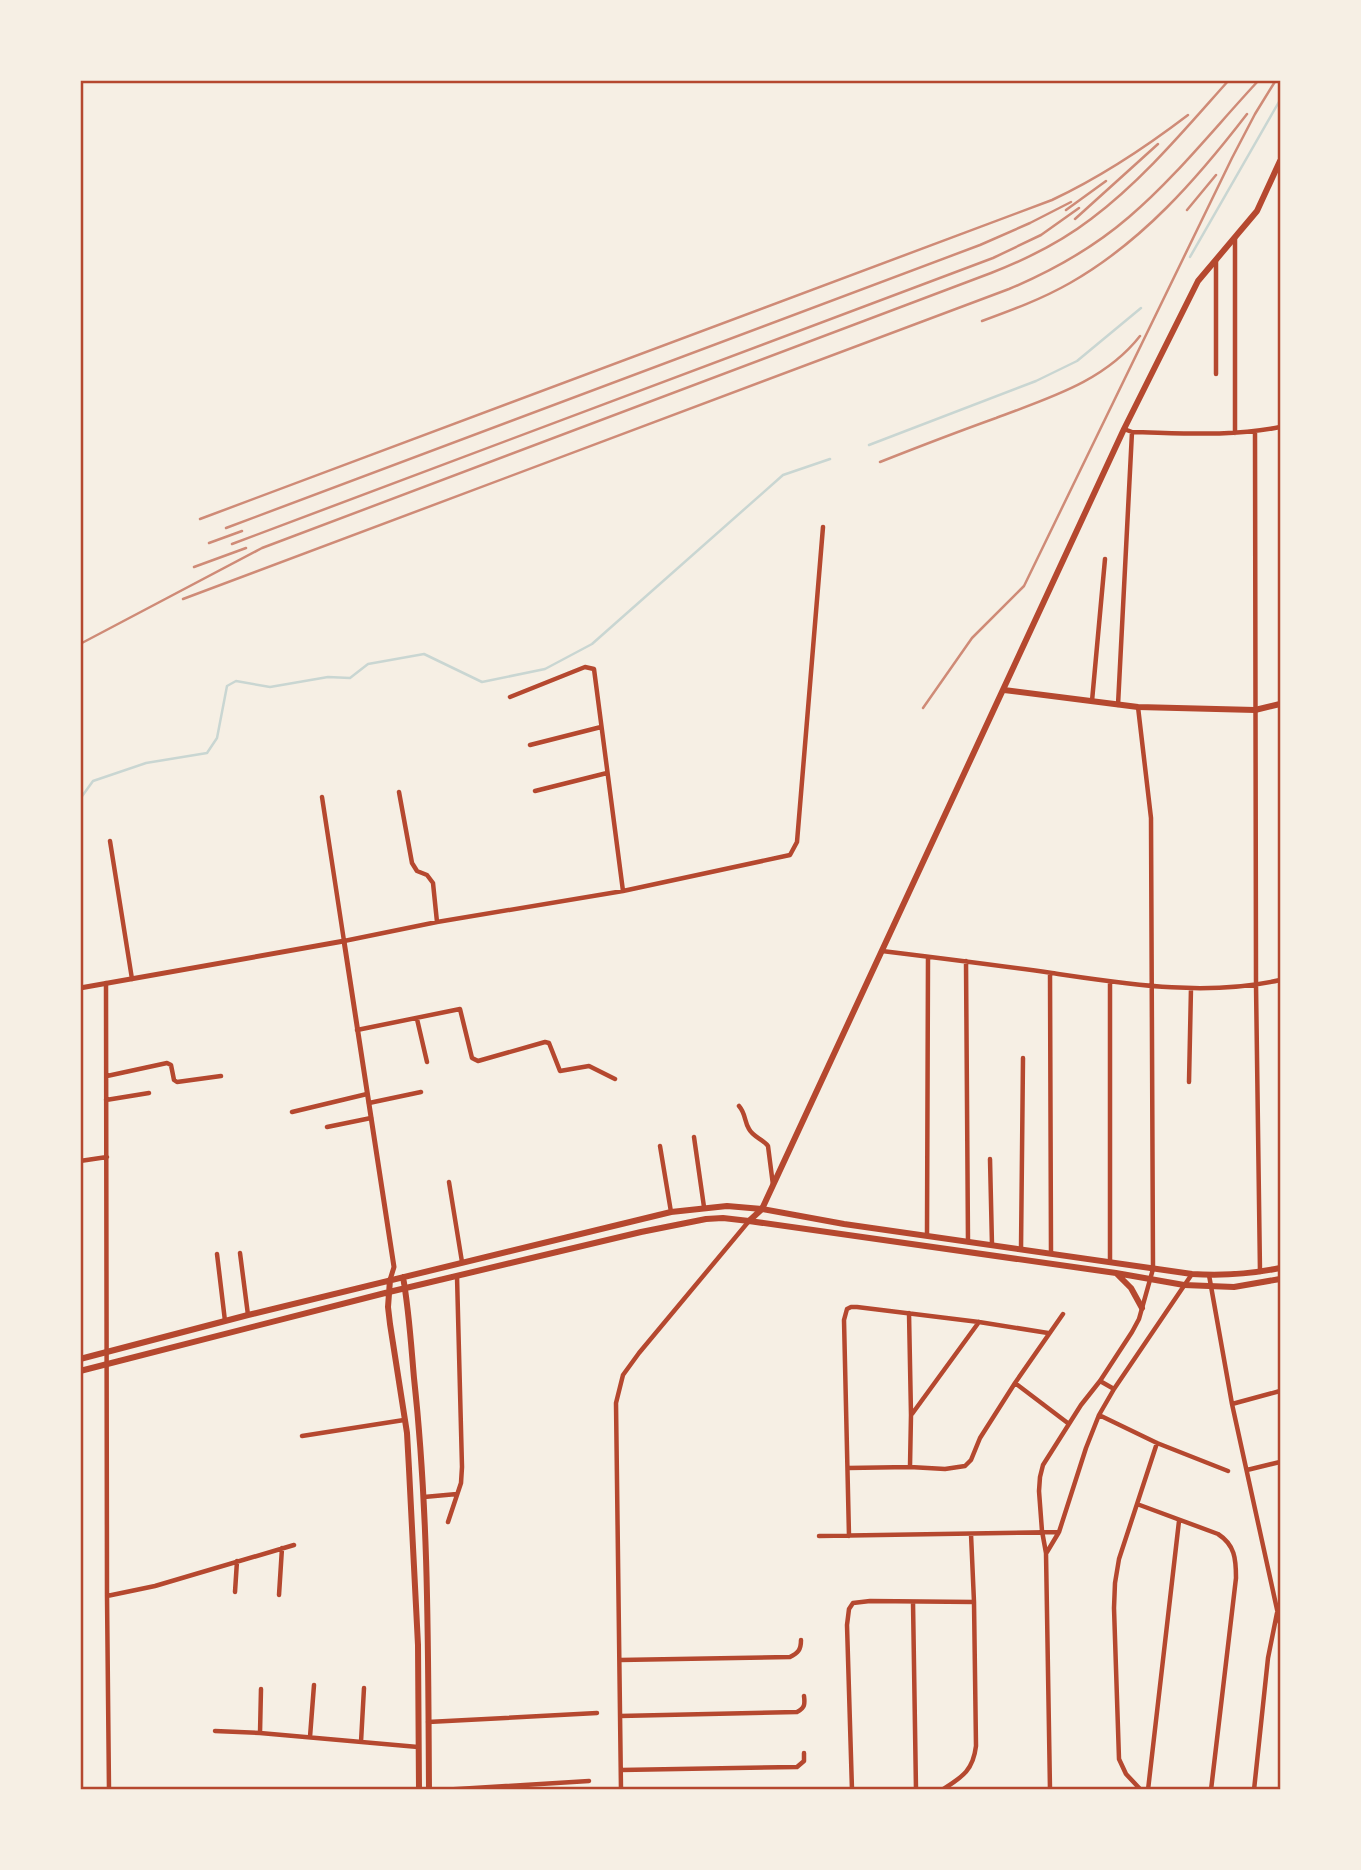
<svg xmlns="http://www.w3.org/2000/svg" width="1361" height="1870" font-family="'IBM Plex Serif',serif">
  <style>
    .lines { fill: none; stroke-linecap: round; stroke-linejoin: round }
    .stream { stroke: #c9d6d2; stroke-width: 2.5 }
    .minor { stroke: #b5482f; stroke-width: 4.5 }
    .tertiary { stroke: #b5482f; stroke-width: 5 }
    .secondary { stroke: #b5482f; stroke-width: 6 }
    .rail { stroke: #cf8b77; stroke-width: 2.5 }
    .neatline { fill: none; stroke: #b5482f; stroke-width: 2.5 }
  </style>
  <rect width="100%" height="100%" fill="#f6efe4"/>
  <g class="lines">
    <path class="stream" d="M1190,257L1280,100
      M869,445L1036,381L1077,361L1141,308
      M80,799L93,781L146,763L207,753L217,738L227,686L236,681L270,687L328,677L350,678L368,664L424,654L482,682L545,669L592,644L783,475L830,459"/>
    <path class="minor" d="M1235,238V433
      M1216,260V374
      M1124,429L1132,432C1181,433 1232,437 1280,427
      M1255,432L1256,985L1260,1272
      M510,697L585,667L594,669L623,891
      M1092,701L1105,559
      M1118,705L1132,432
      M530,745L601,727
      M535,791L607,773
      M399,792L412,863L417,871L427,875L433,883L437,922
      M322,797L344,941L437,922L623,891L790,855L797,842L823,527
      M110,841L132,979
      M882,951C939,958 996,965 1052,973C1127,984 1205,997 1280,980
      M966,961L968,1242
      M1050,973L1051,1253
      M106,983L107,1596L109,1790
      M417,1019L427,1062
      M357,1030L460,1009L472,1058L478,1061L545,1042L549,1043L560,1071L589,1066L615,1079
      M107,1076L167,1063L171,1065L174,1080L177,1082L221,1076
      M1189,1082L1191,988
      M106,1100L149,1093
      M369,1103L421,1092
      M739,1106C746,1114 744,1121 749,1129C753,1137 763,1139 768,1146L773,1185
      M292,1112L367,1094
      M327,1127L371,1118
      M694,1137L704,1207
      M660,1146L671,1212
      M990,1159L992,1245
      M80,1161L107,1157
      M449,1182L462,1262
      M927,1236L928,957
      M1021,1249L1023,1058
      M240,1253L248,1315
      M217,1254L225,1321
      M1110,1262V982
      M1209,1275L1232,1404L1280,1623
      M909,1313L911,1415L910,1466
      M1100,1381L1114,1389
      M1015,1383L1069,1424
      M1232,1404L1280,1391
      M912,1414L979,1322
      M1099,1415L1157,1443L1228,1471
      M302,1436L404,1420
      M848,1468L910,1467L945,1469L965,1466L971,1460L980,1438L1015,1383L1063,1314
      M1247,1470L1280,1462
      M424,1497L457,1494
      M1137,1504L1218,1534C1235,1545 1236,1559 1236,1578L1211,1790
      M448,1522L461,1483L462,1467L457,1276
      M819,1536L1059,1532
      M849,1536L844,1320L847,1309L851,1307H857L979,1322L1048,1333
      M1047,1552L1059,1532L1086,1448L1099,1415L1114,1389L1192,1274
      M235,1592L237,1561
      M279,1595L282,1548
      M107,1596L155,1586L294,1545
      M913,1602L916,1790
      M620,1660L790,1657C798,1653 801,1650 801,1640
      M620,1716L797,1712C805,1708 805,1704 804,1696
      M428,1722L597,1713
      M215,1731L260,1733L418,1747
      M260,1733L261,1689
      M310,1737L314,1685
      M361,1742L364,1688
      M621,1770L797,1767L804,1761V1753
      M441,1790L589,1781
      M621,1790L616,1403L623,1375L639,1353L749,1221
      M852,1790L847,1625L849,1609L853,1603L870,1601L974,1602
      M942,1790C962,1777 973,1771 976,1746L974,1602L971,1534
      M1050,1790L1046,1553L1042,1531L1039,1491L1040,1477L1043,1465L1081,1405L1100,1381L1132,1332L1139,1319L1153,1269L1151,818L1138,707
      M1141,1790L1126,1774L1119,1759L1114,1608L1115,1583L1119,1559L1157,1443
      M1148,1790L1179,1521
      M1254,1790L1268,1658L1277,1613"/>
    <path class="tertiary" d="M80,988L344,941L394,1267L390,1280"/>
    <path class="secondary" d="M1004,690L1138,707L1255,710L1280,704
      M749,1221L762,1209L1124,429L1198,281L1257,211L1280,161
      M1117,1274L1131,1288L1142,1308
      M403,1277C409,1310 411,1344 414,1378C429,1515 428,1652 429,1790
      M390,1280L388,1307L390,1324L407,1433L409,1469L418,1645L419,1790
      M80,1359L248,1315L671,1212L727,1206L762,1209L844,1224L1192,1274C1222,1276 1251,1274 1280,1268
      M80,1371L389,1292L641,1232L706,1219L723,1218L749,1221L1116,1273L1184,1285L1234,1287L1280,1279"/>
    <path class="rail" d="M1066,210L1106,181
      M1187,210L1216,175
      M1075,219L1158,144
      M982,321C1012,310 1042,299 1070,283C1142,242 1197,179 1247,114
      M880,462C918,447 957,432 996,418C1048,398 1104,382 1140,336
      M200,519L1052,200C1101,177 1146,147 1188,115
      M226,528L980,245L1030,223L1071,202
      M209,543L242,531
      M232,544L993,258L1041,235L1079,208
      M194,567L246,548
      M183,599L1009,289C1052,271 1093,248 1129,217C1175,178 1217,125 1259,80
      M80,644L262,548L991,273C1027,259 1061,242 1091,219C1143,180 1186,128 1229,80
      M923,708L972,638L1024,586L1232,158L1255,114L1276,80"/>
  </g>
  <rect width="1361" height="1870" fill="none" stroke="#f6efe4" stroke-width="164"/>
  <rect x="82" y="82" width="1197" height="1706" class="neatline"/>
</svg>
